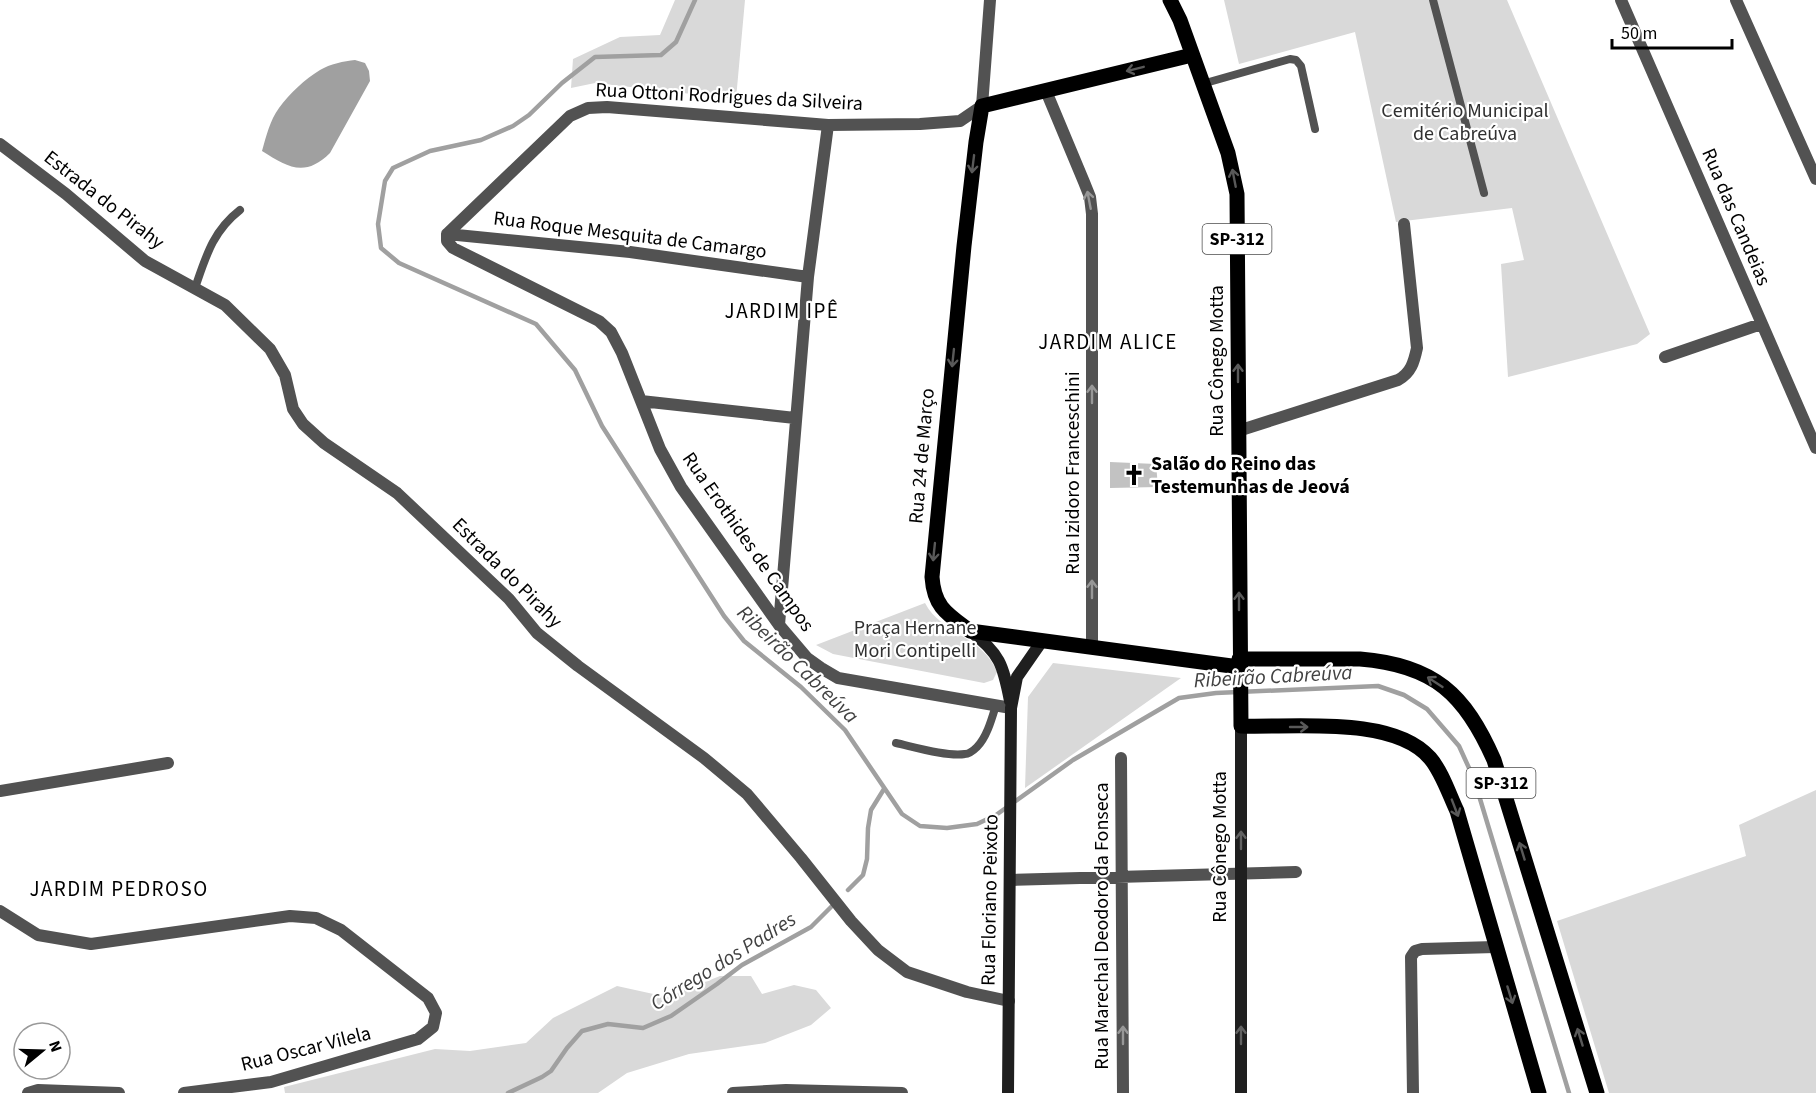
<svg xmlns="http://www.w3.org/2000/svg" width="1816" height="1093" font-family="'Source Sans 3',sans-serif">
  <style>
    .green { fill: #d9d9d9 }
    .water { fill: #a0a0a0 }
    .lines { fill: none; stroke-linecap: round; stroke-linejoin: round }
    .stream { stroke: #a0a0a0; stroke-width: 4.5 }
    .building { fill: #c2c2c2 }
    .lane { stroke: #525252; stroke-width: 8 }
    .street { stroke: #525252; stroke-width: 12 }
    .secondary { stroke: #1f1f1f; stroke-width: 12 }
    .primary { stroke: #000; stroke-width: 15 }
    .oneway { stroke: #595959 }
    .oneway2 { stroke: #979797 }
    .oneway3 { stroke: #626262 }
    .labels { text-anchor: middle; dominant-baseline: central; stroke-width: 4.5; stroke-linejoin: round; paint-order: stroke }
    .shield { fill: #fff; stroke: #4c4c4c; stroke-width: 1.5 }
    .shield-label { font-size: 18px; font-weight: bold; fill: #000 }
    .street-label { font-size: 20px; fill: #000; stroke: #fff }
    .park-label { font-size: 20px; fill: #303030; stroke: #fff }
    .poi-label { font-size: 20px; font-weight: bold; fill: #000; stroke: #fff; text-anchor: start }
    .neighbourhood-label { font-size: 21px; letter-spacing: 1.5px; fill: #000; stroke: #fff }
    .water-label { font-size: 21px; font-style: italic; fill: #414141; stroke: #fff }
  </style>
  <rect width="100%" height="100%" fill="#fff"/>
  <path class="green" d="M675,0H745L736,99L595,83L571,88L573,59L620,37L660,35Z
    M1224,0H1507L1650,334L1637,344L1508,377L1501,264L1524,260L1512,208L1396,222L1355,32L1239,64Z
    M925,603C941,634 983,636 997,672L993,680L984,683L833,654L816,645Z
    M1053,663L1181,678L1025,788L1028,697Z
    M1816,790V1093H1609L1557,921L1746,856L1739,825Z
    M720,976H751L762,994L794,985L816,990L831,1008L811,1025L765,1043L689,1054L627,1073L598,1093H285L284,1087L435,1049L470,1051L526,1043L553,1018L617,986L667,997Z"/>
  <path class="water" d="M355,60L365,63L369,71L370,81L330,153C305,178 287,167 262,151C266,137 270,120 279,108C289,94 305,79 320,70C330,64 344,61 355,60Z"/>
  <g class="lines">
    <path class="stream" d="M695,0L676,42L661,55L595,57L562,83L529,115L513,126L481,140L430,151L393,168L385,181L378,224L381,248L399,263L536,324L575,370L602,426L724,616L744,641L801,687L845,730L902,814L920,826L947,828L977,824L996,815L1073,760L1179,698L1216,693L1378,686L1404,695L1427,709L1459,746L1474,779L1569,1093
      M848,890L863,875L867,859L868,828L871,810L884,789
      M508,1093L542,1077L551,1071L567,1048L582,1031L608,1024L643,1028L671,1016L717,984L742,965L811,927L831,907"/>
  </g>
  <path class="building" d="M1110,462L1156,464L1158,487L1110,488Z"/>
  <g class="lines">
    <path class="lane" d="M1433,0L1484,193
      M1202,84L1290,59L1296,60L1301,66L1315,129
      M195,288C206,256 213,231 240,210
      M896,743C914,747 948,757 965,754C970,754 974,750 977,747C987,737 992,718 996,705"/>
    <path class="street" d="M1621,0L1816,448
      M1736,0L1816,179
      M1046,91L1084,182L1090,197L1092,214V648
      M0,144L66,194L145,261L225,305L270,349L285,375L293,409L303,424L324,443L397,493L509,599L537,633L578,666L704,758L747,794L801,858L851,921L878,950L907,972L967,992L1009,1001
      M447,234V241L453,248L599,321L611,332L622,353L660,449L681,487L779,625L807,658L821,668L838,678L1011,708
      M447,234L570,116L588,108L607,107L828,125L920,124L960,121L982,106L990,0
      M447,234L630,252L808,277
      M1665,357L1761,324
      M641,401L795,418
      M1238,431L1398,380C1411,373 1414,362 1417,348L1404,224
      M779,625L808,277L828,125
      M1121,758L1123,1093
      M0,791L168,763
      M1010,880L1296,872
      M0,911L38,935L91,944L290,916L316,918L341,930L428,998L436,1013L433,1027L418,1039L271,1082L184,1093
      M28,1093L38,1090L119,1093
      M733,1093L786,1090L902,1093
      M1413,1093L1411,957L1415,951L1422,949L1495,947"/>
    <path class="secondary" d="M970,631C1000,653 1003,665 1010,701
      M1008,1093L1011,708L1017,677L1042,641
      M1241,1093V726"/>
    <path class="primary" d="M1170,0L1180,20L1228,153L1237,194L1241,726C1293,728 1393,715 1430,758C1442,772 1449,794 1457,811L1539,1093
      M1192,55L982,106L976,142L964,246L932,577C934,607 947,614 970,631L1239,667
      M1239,659H1360C1434,665 1465,694 1494,760L1597,1093"/>
  </g>
  <defs><path id="oneway-shaft" d="M-6 0H5M1.5-3L5.5 0L1.5 3" fill="none" stroke-width="1.6" stroke-linecap="round" stroke-linejoin="round" transform="scale(1.5)"/></defs>
  <g class="oneway">
    <use href="#oneway-shaft" transform="translate(1135 69) rotate(166)"/>
    <use href="#oneway-shaft" transform="translate(973 164) rotate(97)"/>
    <use href="#oneway-shaft" transform="translate(1234 178) rotate(-101)"/>
    <use href="#oneway-shaft" transform="translate(953 358) rotate(96)"/>
    <use href="#oneway-shaft" transform="translate(1238 373) rotate(-90)"/>
    <use href="#oneway-shaft" transform="translate(934 552) rotate(96)"/>
    <use href="#oneway-shaft" transform="translate(1239 601) rotate(-90)"/>
    <use href="#oneway-shaft" transform="translate(1435 682) rotate(-147)"/>
    <use href="#oneway-shaft" transform="translate(1299 727)"/>
    <use href="#oneway-shaft" transform="translate(1455 808) rotate(69)"/>
    <use href="#oneway-shaft" transform="translate(1522 851) rotate(-107)"/>
    <use href="#oneway-shaft" transform="translate(1510 995) rotate(73)"/>
    <use href="#oneway-shaft" transform="translate(1580 1037) rotate(-107)"/>
  </g>
  <g class="oneway2">
    <use href="#oneway-shaft" transform="translate(1089 200) rotate(-101)"/>
    <use href="#oneway-shaft" transform="translate(1092 394) rotate(-90)"/>
    <use href="#oneway-shaft" transform="translate(1092 589) rotate(-90)"/>
    <use href="#oneway-shaft" transform="translate(1123 1035) rotate(-90)"/>
  </g>
  <g class="oneway3">
    <use href="#oneway-shaft" transform="translate(1241 840) rotate(-90)"/>
    <use href="#oneway-shaft" transform="translate(1241 1035) rotate(-90)"/>
  </g>
  <defs>
    <symbol id="church-bare" viewBox="-9 -9 18 18"><path d="M-1.2-6h2.4v3.5h3.3v2.4h-3.3V6h-2.4V-.1h-3.3v-2.4h3.3Z" fill="#000" stroke="#fff" stroke-width="2.5" paint-order="stroke"/></symbol>
  </defs>
  <g fill-rule="evenodd">
    <use href="#church-bare" x="1119" y="460" width="30" height="30"/>
  </g>
  <g class="labels">
    <g class="shield">
      <rect x="1202.5" y="224" width="69" height="30" rx="4.5"/>
      <rect x="1466.5" y="768" width="69" height="30" rx="4.5"/>
    </g>
    <g class="shield-label">
      <text x="1237" y="239">SP-312</text>
      <text x="1501" y="783">SP-312</text>
    </g>
    <g class="street-label">
      <text transform="translate(729 97) rotate(3)">Rua Ottoni Rodrigues da Silveira</text>
      <text transform="translate(104 200) rotate(38)">Estrada do Pirahy</text>
      <text transform="translate(1736 217) rotate(67)">Rua das Candeias</text>
      <text transform="translate(630 235) rotate(7)">Rua Roque Mesquita de Camargo</text>
      <text transform="translate(1217 361) rotate(-90)">Rua Cônego Motta</text>
      <text transform="translate(922 456) rotate(-85)">Rua 24 de Março</text>
      <text transform="translate(1073 473) rotate(-90)">Rua Izidoro Franceschini</text>
      <text transform="translate(748 542) rotate(55)">Rua Erothides de Campos</text>
      <text transform="translate(507 573) rotate(45)">Estrada do Pirahy</text>
      <text transform="translate(1220 847) rotate(-90)">Rua Cônego Motta</text>
      <text transform="translate(990 900) rotate(-89)">Rua Floriano Peixoto</text>
      <text transform="translate(1102 926) rotate(-90)">Rua Marechal Deodoro da Fonseca</text>
      <text transform="translate(306 1049) rotate(-14)">Rua Oscar Vilela</text>
    </g>
    <g class="park-label">
      <text x="1465" y="111">Cemitério Municipal<tspan x="1465" dy="23">de Cabreúva</tspan></text>
      <text x="915" y="628">Praça Hernane<tspan x="915" dy="23">Mori Contipelli</tspan></text>
    </g>
    <g class="poi-label">
      <text x="1151" y="464">Salão do Reino das<tspan x="1151" dy="23">Testemunhas de Jeová</tspan></text>
    </g>
    <g class="neighbourhood-label">
      <text x="782" y="311">JARDIM IPÊ</text>
      <text x="1108" y="342">JARDIM ALICE</text>
      <text x="119" y="889">JARDIM PEDROSO</text>
    </g>
    <g class="water-label">
      <text transform="translate(798 664) rotate(44)">Ribeirão Cabreúva</text>
      <text transform="translate(1273 676) rotate(-3)">Ribeirão Cabreúva</text>
      <text transform="translate(723 961) rotate(-32)">Córrego dos Padres</text>
    </g>
  </g>
  <g transform="translate(42 1051) rotate(71)"><circle r="28" fill="#ffffff" stroke="#999999" stroke-width="1.5"/>
  <path d="M0-4.5L10 22L0 15L-10 22Z" fill="#000000"/>
  <text y="-9" font-size="16" font-weight="bold" text-anchor="middle" fill="#000000">N</text>
  </g>
  <path d="M1612 39v9h120v-9" fill="none" stroke="#000000" stroke-width="3"/>
  <text x="1621" y="39" font-size="18" fill="#000000" stroke="#ffffff" stroke-width="4.5" paint-order="stroke">50 m</text>
</svg>
